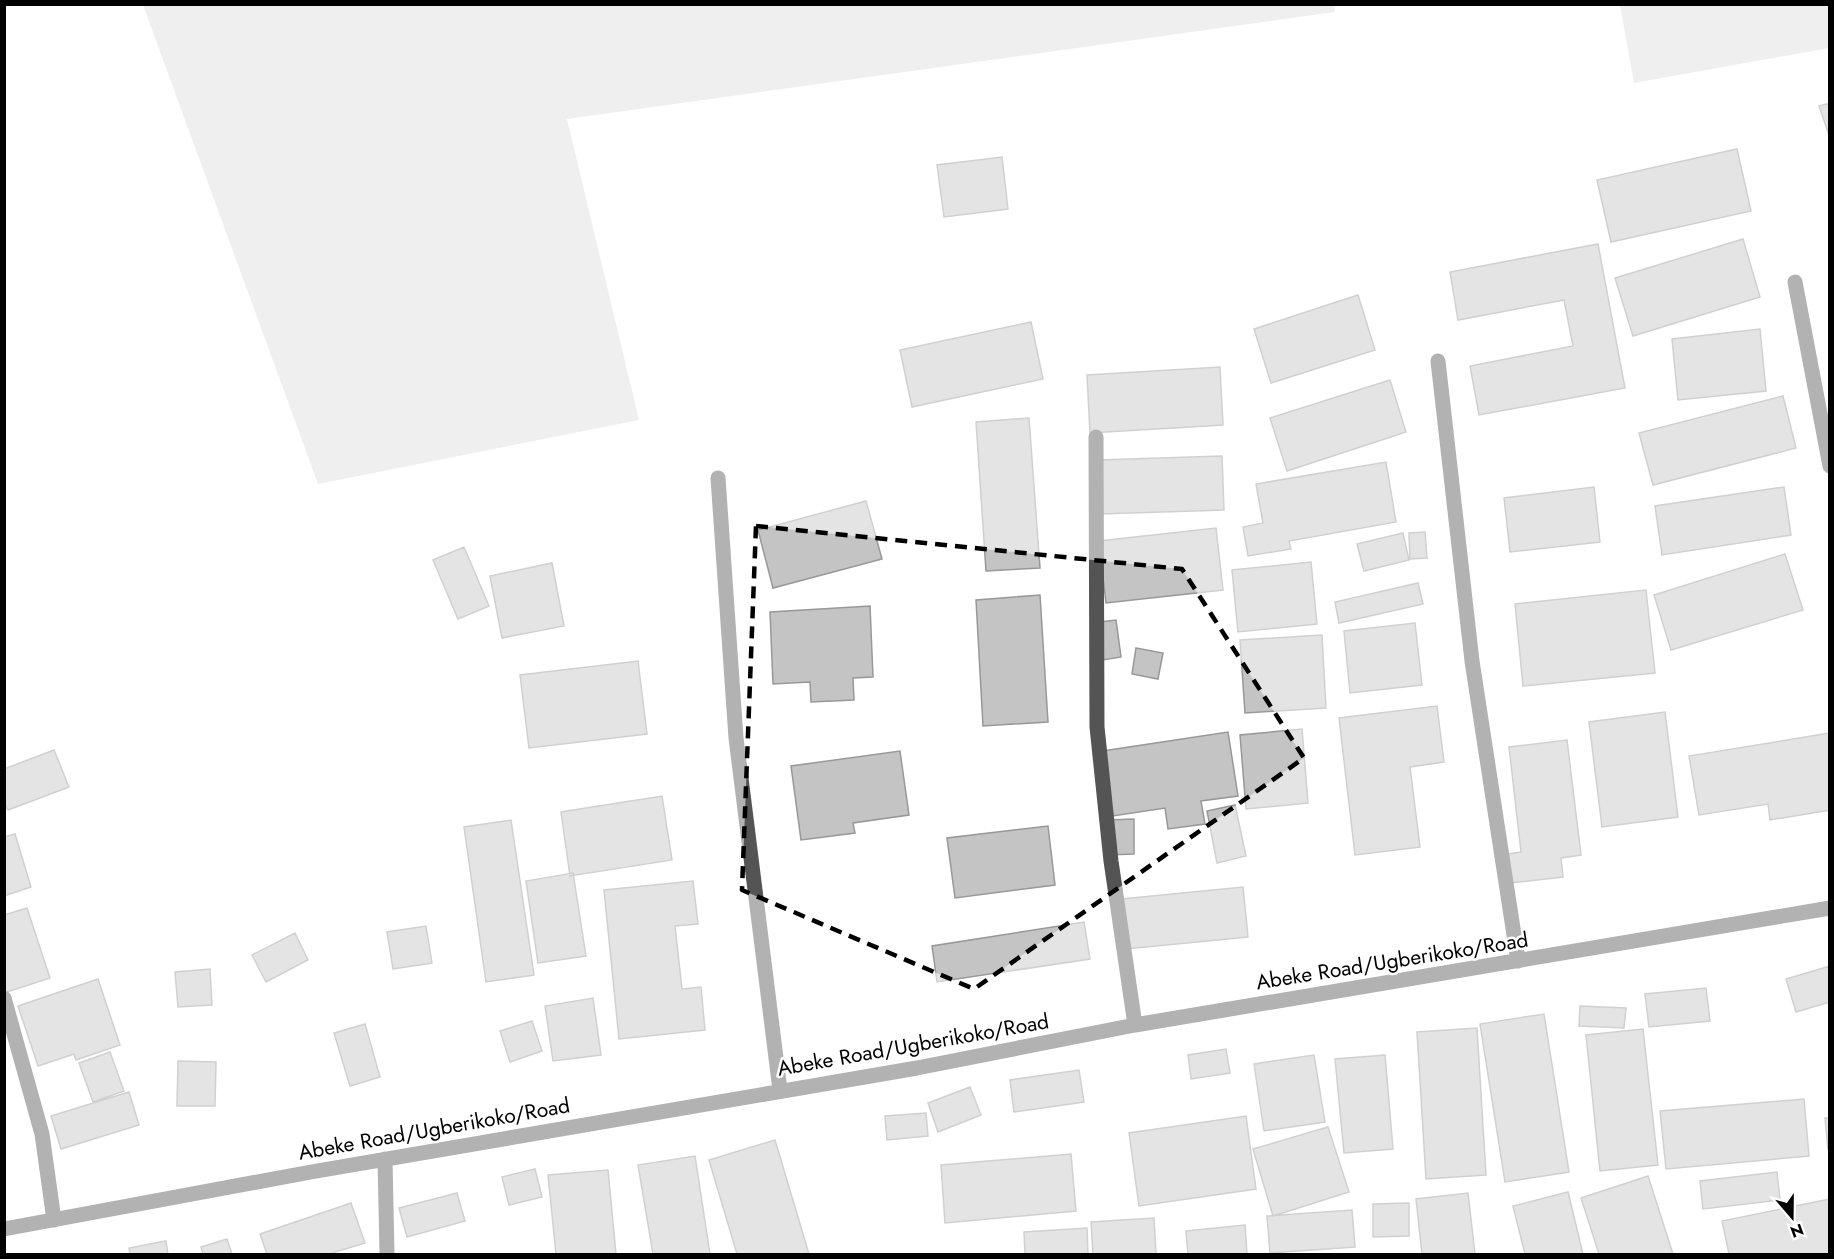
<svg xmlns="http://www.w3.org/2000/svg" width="1834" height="1259" font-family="Jost,sans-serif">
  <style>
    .green { fill: #dbdbdb }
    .building { fill: #c4c4c4; stroke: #989898; stroke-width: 1.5 }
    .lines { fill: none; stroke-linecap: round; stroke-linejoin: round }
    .minor { stroke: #545454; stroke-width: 15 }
    .marked { fill: none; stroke: #000; stroke-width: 4.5; stroke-dasharray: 12 8; stroke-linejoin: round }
    .labels { text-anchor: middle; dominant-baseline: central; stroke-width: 5; stroke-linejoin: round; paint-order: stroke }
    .street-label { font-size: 21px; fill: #000; stroke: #fff }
  </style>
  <rect width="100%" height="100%" fill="#fff"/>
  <path class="green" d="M1334,5L1335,12L567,119L639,420L318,484L143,5Z
    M1620,5H1829V48L1634,83Z"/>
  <path class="building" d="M1830,103V138L1819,106Z
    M1737,149L1751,211L1611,242L1597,180Z
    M1002,157L1008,209L944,217L937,165Z
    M1743,239L1760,297L1633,336L1615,278Z
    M1598,244L1625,388L1479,415L1470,366L1573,346L1564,300L1458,320L1450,272Z
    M1358,295L1375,350L1271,383L1254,329Z
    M1031,322L1043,379L912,407L900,350Z
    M1760,329L1766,391L1678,400L1672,339Z
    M1220,367L1223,425L1090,433L1087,375Z
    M1390,380L1406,432L1287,471L1270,418Z
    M1783,396L1796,448L1653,485L1639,433Z
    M1029,418L1040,568L986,571L976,422Z
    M1222,456L1224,510L1100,514L1098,460Z
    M1386,462L1396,522L1289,541L1291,549L1248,556L1243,527L1263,523L1256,484Z
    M1594,487L1600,542L1510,552L1504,498Z
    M1784,487L1791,535L1662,555L1655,506Z
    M866,501L882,559L773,588L758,530Z
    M1216,528L1223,590L1106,603L1099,541Z
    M1425,532L1427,558L1410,559L1409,533Z
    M1403,533L1409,560L1364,571L1357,544Z
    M464,547L489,606L458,619L433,560Z
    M1785,554L1803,610L1671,650L1654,595Z
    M1311,562L1317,624L1238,632L1232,570Z
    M552,563L564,626L502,638L490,576Z
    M1418,583L1423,604L1339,623L1335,602Z
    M1646,590L1655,673L1523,686L1515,604Z
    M1040,595L1048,722L983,726L976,600Z
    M870,606L873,677L853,678L854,700L811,702L810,682L773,684L770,612Z
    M1116,620L1121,657L1097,661L1092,623Z
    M1415,623L1422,685L1350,693L1344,631Z
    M1322,635L1326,708L1245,713L1240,640Z
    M1136,648L1163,653L1158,679L1132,674Z
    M638,661L647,734L529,748L520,675Z
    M1437,706L1444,762L1410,767L1420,847L1355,855L1339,718Z
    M1665,712L1678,817L1602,827L1589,722Z
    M1302,729L1308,803L1246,809L1240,735Z
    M1228,732L1238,796L1201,801L1205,824L1168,829L1165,808L1113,816L1103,751Z
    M1830,733V810L1770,820L1768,804L1699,815L1689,756Z
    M1567,740L1581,855L1561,858L1563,877L1511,883L1508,854L1521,852L1509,747Z
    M54,750L69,787L8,810L4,802V769Z
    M900,751L909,815L853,823L855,833L801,840L791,766Z
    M662,796L672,860L570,876L561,812Z
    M1235,805L1246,856L1217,863L1207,811Z
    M1134,819V854L1107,855L1106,820Z
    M511,820L534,975L486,982L464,827Z
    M1048,826L1055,885L955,898L947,838Z
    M15,834L31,887L4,896V837Z
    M573,873L586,956L538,963L526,881Z
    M693,881L698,924L675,926L682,989L701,987L705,1030L619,1039L604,890Z
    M1243,887L1248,937L1126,949L1122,899Z
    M27,908L50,978L4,993V915Z
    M1084,922L1090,959L937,982L932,946Z
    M426,926L432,963L393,969L387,932Z
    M295,933L308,960L266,982L252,955Z
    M1830,966V1002L1796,1012L1786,979Z
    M210,969L212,1005L178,1007L175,972Z
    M98,979L120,1045L76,1060L74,1054L38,1066L18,1006Z
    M1706,988L1710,1021L1649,1027L1645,994Z
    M593,998L601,1055L553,1061L545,1006Z
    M1580,1006L1626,1008L1624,1028L1579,1026Z
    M1544,1014L1569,1172L1505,1182L1480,1024Z
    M532,1021L542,1051L510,1062L500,1031Z
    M365,1024L380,1077L350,1086L334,1033Z
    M1477,1028L1486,1175L1426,1179L1417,1032Z
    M1643,1029L1658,1165L1600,1171L1586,1035Z
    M1226,1049L1230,1073L1191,1079L1188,1055Z
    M110,1052L124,1091L93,1102L79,1063Z
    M1314,1055L1325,1122L1264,1131L1254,1064Z
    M1385,1055L1393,1149L1344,1153L1335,1059Z
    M178,1061L216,1062L215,1106H177Z
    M1079,1070L1084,1102L1014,1112L1010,1080Z
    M970,1087L981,1115L938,1132L928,1103Z
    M129,1092L139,1125L61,1149L51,1116Z
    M1804,1099L1809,1156L1666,1169L1660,1111Z
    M926,1113L928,1136L887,1140L885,1116Z
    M1246,1116L1256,1189L1139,1206L1129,1133Z
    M1825,1118H1830V1149H1828Z
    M1328,1127L1349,1192L1273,1216L1253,1149Z
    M775,1140L809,1254H737L709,1160Z
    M1071,1154L1076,1211L945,1223L941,1165Z
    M695,1156L710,1254H653L638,1165Z
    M535,1169L542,1197L509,1205L502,1177Z
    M608,1170L616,1254H556L548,1175Z
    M1777,1172L1780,1200L1703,1209L1700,1181Z
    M1648,1176L1673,1254H1599L1581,1198Z
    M1568,1192L1583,1254H1525L1513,1206Z
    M457,1193L465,1221L407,1237L399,1208Z
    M1468,1193L1475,1254H1422L1416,1199Z
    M1830,1199V1254H1729L1722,1221Z
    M351,1203L365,1243L329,1254H267L260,1234Z
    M1409,1203V1236L1373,1237V1204Z
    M1352,1210L1355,1247L1270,1253L1267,1216Z
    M1154,1218L1156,1254H1093L1091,1222Z
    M1245,1225L1247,1254H1188L1186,1231Z
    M1087,1228L1088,1254H1025L1024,1232Z
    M227,1239L232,1254H203L201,1247Z
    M166,1241L168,1254H130L129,1248Z"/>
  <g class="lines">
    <path class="minor" d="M1795,282L1830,466
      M1438,361L1472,661L1518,961
      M1096,437L1097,727L1111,861L1135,1025
      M718,478L736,738L780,1090
      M4,998L42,1134L54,1220
      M385,1159L387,1254
      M4,1229L311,1172L917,1068L1135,1025L1830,908"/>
  </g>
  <path d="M0 0H1834V1259H0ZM756,526L1182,569L1304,758L974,989L742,890Z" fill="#fff" fill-opacity=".55" fill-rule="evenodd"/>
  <path class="marked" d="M756,526L1182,569L1304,758L974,989L742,890Z"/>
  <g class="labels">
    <g class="street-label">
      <text transform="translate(1392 961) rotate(-9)">Abeke Road/Ugberikoko/Road</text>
      <text transform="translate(913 1045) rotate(-10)">Abeke Road/Ugberikoko/Road</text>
      <text transform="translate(434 1129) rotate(-10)">Abeke Road/Ugberikoko/Road</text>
    </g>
  </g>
  <rect width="1834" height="1259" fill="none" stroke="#000000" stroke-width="12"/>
  <g transform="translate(1792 1217) rotate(160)" stroke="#ffffff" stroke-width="4.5" paint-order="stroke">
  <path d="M0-4.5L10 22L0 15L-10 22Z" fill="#000000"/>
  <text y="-9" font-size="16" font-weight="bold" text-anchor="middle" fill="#000000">N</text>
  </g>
</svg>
